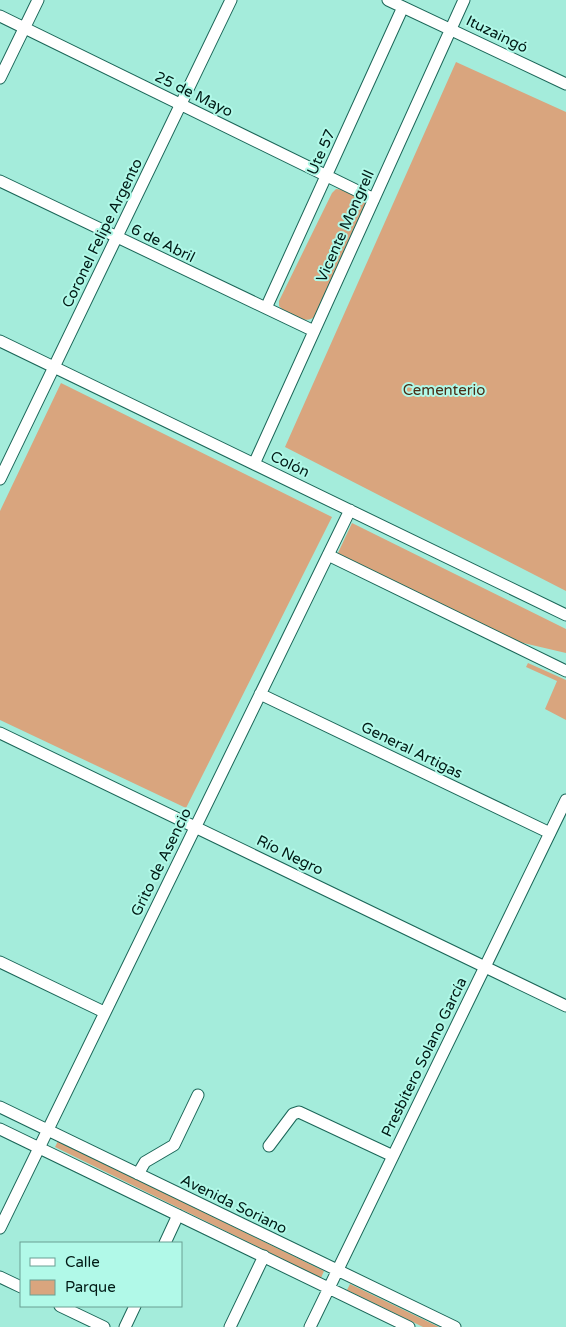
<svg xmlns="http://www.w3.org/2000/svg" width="566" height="1327" font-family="'Varela Round',sans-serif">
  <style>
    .green { fill: #d9a57e }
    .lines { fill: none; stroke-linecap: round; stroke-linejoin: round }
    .minor-casing { stroke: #1b6658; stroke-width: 13 }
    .minor { stroke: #fff; stroke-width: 11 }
    .labels { text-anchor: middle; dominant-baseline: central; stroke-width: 4; stroke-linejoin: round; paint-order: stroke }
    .street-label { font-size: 15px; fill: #001a15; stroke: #b1f9e8 }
    .park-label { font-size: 15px; fill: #4a2e17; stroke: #b1f9e8 }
  </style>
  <rect width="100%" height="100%" fill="#a4ecdb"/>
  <path class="green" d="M456,62L566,112V591L285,447Z
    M336,189C346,190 361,196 367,204L317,314C307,327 294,315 282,309L279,306V301L332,193Z
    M61,383L332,517L186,808L0,720V511Z
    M352,523L566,629V653L519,642L337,555Z
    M528,663L566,680V720L545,709L557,681L526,667Z
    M58,1141L324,1271L321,1278L55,1147Z
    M350,1284L439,1327H423L347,1290Z"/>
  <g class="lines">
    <defs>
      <path id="minor" d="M388,0L566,84
        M0,16L374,199
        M0,78L38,0
        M0,181L314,331
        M266,308L403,7
        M0,341L566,615
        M254,464L464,0
        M0,479L231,0
        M328,555L566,671
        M260,694L550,833
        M0,733L566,1006
        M0,962L104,1012
        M0,1107L455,1327
        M0,1129L409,1327
        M269,1146L293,1114L299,1112L393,1156
        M138,1174L145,1162L174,1145L198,1095
        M0,1228L350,510
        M165,1243L178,1215
        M0,1277L21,1287
        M60,1306L104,1327
        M125,1327L135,1306
        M230,1327L264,1256
        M310,1327L566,800"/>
    </defs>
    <use href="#minor" class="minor-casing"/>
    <use href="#minor" class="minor"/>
  </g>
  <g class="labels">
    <g class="street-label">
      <text transform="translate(497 34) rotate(26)">Ituzaingó</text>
      <text transform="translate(194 94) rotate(26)">25 de Mayo</text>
      <text transform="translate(321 152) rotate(-66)">Ute 57</text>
      <text transform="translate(345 226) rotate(-66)">Vicente Mongrell</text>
      <text transform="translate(102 233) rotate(-64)">Coronel Felipe Argento</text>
      <text transform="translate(163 243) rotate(26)">6 de Abril</text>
      <text transform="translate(290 464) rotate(26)">Colón</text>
      <text transform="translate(412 750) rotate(26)">General Artigas</text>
      <text transform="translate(290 855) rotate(26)">Río Negro</text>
      <text transform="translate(161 862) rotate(-64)">Grito de Asencio</text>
      <text transform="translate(424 1057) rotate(-64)">Presbítero Solano García</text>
      <text transform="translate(234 1204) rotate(26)">Avenida Soriano</text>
    </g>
    <g class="park-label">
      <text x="444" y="390">Cementerio</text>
    </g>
  </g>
  <rect x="20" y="1242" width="162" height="65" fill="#b1f9e8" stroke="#6aa094"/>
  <rect x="30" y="1258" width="25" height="8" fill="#ffffff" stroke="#6aa094"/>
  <text x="65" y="1267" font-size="15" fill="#001a15">Calle</text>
  <rect x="30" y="1280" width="25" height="15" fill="#d9a57e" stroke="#6aa094"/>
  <text x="65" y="1292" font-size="15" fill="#001a15">Parque</text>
</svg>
